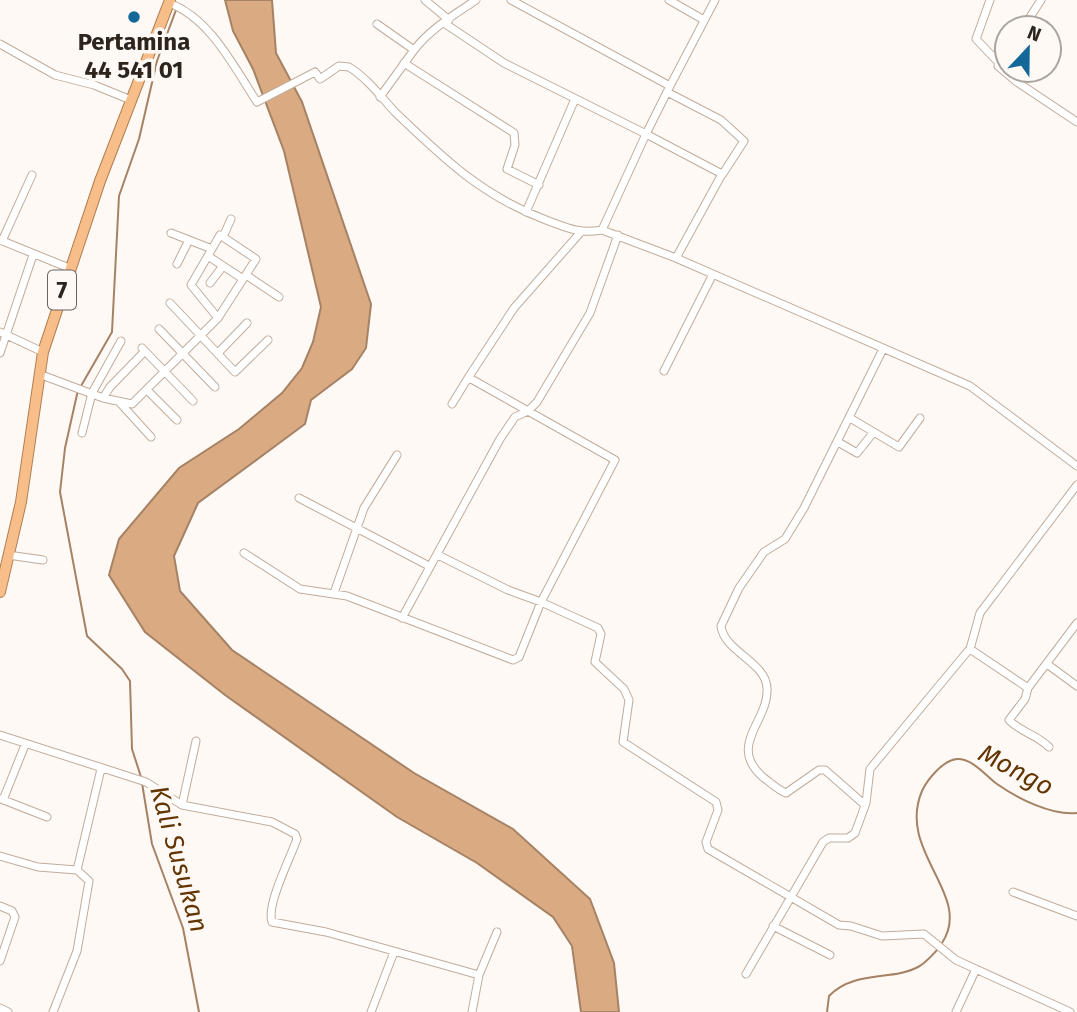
<svg xmlns="http://www.w3.org/2000/svg" width="1077" height="1012" font-family="'Fira Sans',sans-serif">
  <style>
    .water { fill: #daaa82; stroke: #a68264; stroke-width: 2 }
    .lines { fill: none; stroke-linecap: round; stroke-linejoin: round }
    .stream { stroke: #a68264; stroke-width: 2 }
    .minor-casing { stroke: #c1ac9b; stroke-width: 9 }
    .trunk-casing { stroke: #b07e51; stroke-width: 12 }
    .minor { stroke: #fff; stroke-width: 7 }
    .trunk { stroke: #f8be8a; stroke-width: 10 }
    .poi-dot { fill: #146899; stroke: #fef9f5; stroke-width: 2.5 }
    .labels { text-anchor: middle; dominant-baseline: central; stroke-width: 7; stroke-linejoin: round; paint-order: stroke }
    .shield { fill: #fef9f5; stroke: #6b645e; stroke-width: 2 }
    .shield-label { font-size: 23px; font-weight: bold; fill: #2c241d }
    .poi-label { font-size: 24px; font-weight: bold; fill: #2c241d; stroke: #fef9f5 }
    .water-label { font-size: 26px; font-style: italic; fill: #623502; stroke: #fef9f5 }
  </style>
  <rect width="100%" height="100%" fill="#fef9f5"/>
  <path class="water" d="M225,0H272L276,53L302,102L371,304L366,348L352,369L311,400L305,424L198,503L174,556L180,591L232,650L414,773L513,829L590,899L614,963L619,1012H581L572,946L553,917L477,863L397,817L225,695L145,632L109,575L119,539L179,468L239,429L282,393L302,368L313,342L321,307L284,151L253,69L233,31Z"/>
  <g class="lines">
    <path class="stream" d="M81,386L112,332L119,196L139,139L157,61L176,10
      M78,390L65,448L60,492L87,636L122,669L130,681L132,749L141,777
      M142,783L152,844L183,928L199,1012
      M942,943C974,895 896,852 922,791C927,780 943,760 957,759C972,758 986,776 997,784C1017,798 1052,816 1077,813
      M827,1012L829,996C854,970 892,981 918,967C927,962 932,955 939,948"/>
    <defs>
      <path id="minor" d="M425,0L449,20
        M511,0L670,86L646,134L722,174L676,258L970,386L1077,466
        M669,0L704,20
        M990,0L976,39L998,62
        M169,3C210,18 234,67 257,102L315,72L320,79L339,66L349,67C367,78 381,97 395,112C443,158 482,196 546,220C568,228 578,234 602,230
        M444,23L504,63L646,134L602,230L676,258
        M377,24L414,50C430,29 454,15 476,0
        M1023,28L1041,0
        M0,44L55,75L94,85L131,100
        M1007,49L998,66L1017,82L1077,122
        M404,63L514,133L515,145L507,169L539,185
        M670,86L715,0
        M667,92L721,120L744,141L722,175
        M380,97L414,50
        M526,212L575,99
        M171,233L212,249
        M223,237L231,219
        M0,240L69,268
        M2,241L32,175
        M208,256L243,279
        M177,264L189,240
        M246,275L279,297
        M210,283L223,266
        M170,303L235,372L268,340
        M159,329L215,387
        M0,332L43,352
        M142,348L193,401
        M0,353L33,255
        M218,353L247,323
        M664,371L713,274
        M39,374L103,398L132,404L218,318L256,259L220,235L191,285L218,318
        M468,378L514,308L580,233
        M147,390L177,420
        M103,398L110,387L145,351
        M121,404L151,437
        M850,418L899,447L920,418
        M82,433L92,393L121,341
        M838,442L857,453L873,433
        M299,498L429,566
        M244,553L300,589L347,596L513,660L519,657L541,602L598,628L601,634L595,662L624,689L629,700L623,742L716,802L718,810L706,842L708,849L839,925L851,926L882,936L924,934L956,960L1070,1012
        M8,555L43,560
        M438,555L508,590L541,602L615,460L473,380L468,378L452,404
        M334,593L364,508L397,455
        M402,618L500,439L515,417L528,411L537,402L590,313L618,235
        M970,649L980,613L1077,485
        M1047,664L1077,686
        M0,735L146,782L182,805L272,822L295,834L297,839C290,859 266,905 272,922L326,932L479,975L472,1012
        M1049,747C1036,734 1020,732 1009,720L1025,699L1028,688L1077,623
        M1,799L47,817
        M3,800L25,745
        M182,805L196,741
        M865,805L825,770H819L786,793C778,790 771,783 764,778C726,746 769,721 767,689C767,662 724,652 721,626L739,588L764,552L785,539L804,508L883,349
        M0,856L38,867L77,870L101,769
        M1013,892L1077,916
        M0,906L12,911L15,917L0,961
        M773,926L830,955
        M746,974L823,842L829,838H848L855,833L866,803L870,769L967,652L970,649L1028,688
        M479,975L497,932
        M0,1008L8,1012
        M53,1012L77,951L89,881L77,870
        M371,1012L394,952
        M956,1012L976,969"/>
      <path id="trunk" d="M0,592L21,502L43,352L100,181L170,0"/>
    </defs>
    <use href="#minor" class="minor-casing"/>
    <use href="#trunk" class="trunk-casing"/>
    <use href="#minor" class="minor"/>
    <use href="#trunk" class="trunk"/>
  </g>
  <circle class="poi-dot" cx="134" cy="17" r="7"/>
  <g class="labels">
    <rect class="shield" x="48" y="270.5" width="28" height="39" rx="5"/>
    <g class="shield-label">
      <text x="62" y="290">7</text>
    </g>
    <g class="poi-label">
      <text x="134" y="42">Pertamina<tspan x="134" dy="28">44 541 01</tspan></text>
    </g>
    <g class="water-label">
      <text transform="translate(1016 770) rotate(28)">Mongo</text>
      <text transform="translate(179 859) rotate(74)">Kali Susukan</text>
    </g>
  </g>
  <g transform="translate(1028 49) rotate(22)"><circle r="33" fill="#fef9f5" stroke="#aaa49f" stroke-width="2"/>
  <path d="M0-5L12 26L0 18L-12 26Z" fill="#146899"/>
  <text y="-10" font-size="19" font-weight="bold" text-anchor="middle" fill="#2c241d">N</text>
  </g>
</svg>
